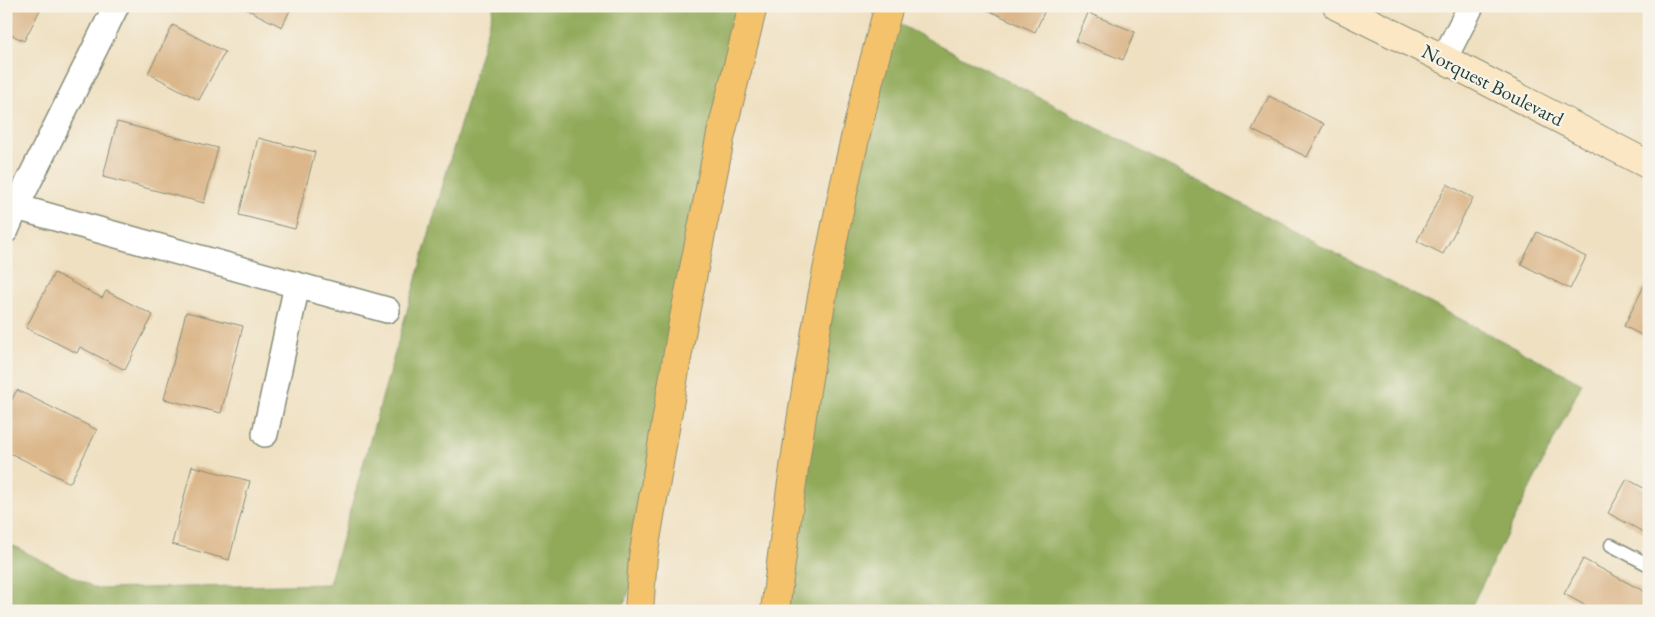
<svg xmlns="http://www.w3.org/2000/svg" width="1655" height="617" font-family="'EB Garamond',serif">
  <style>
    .forest { fill: #91aa5a; stroke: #587447 }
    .building { fill: #dbb78b }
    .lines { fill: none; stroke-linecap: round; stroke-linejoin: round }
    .lane-casing { stroke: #878e7a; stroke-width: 15 }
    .street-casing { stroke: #878e7a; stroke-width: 28 }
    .secondary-casing { stroke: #878e7a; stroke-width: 30 }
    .highway-casing { stroke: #878e7a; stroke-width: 30 }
    .lane { stroke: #fff; stroke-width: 12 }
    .street { stroke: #fff; stroke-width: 25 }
    .secondary { stroke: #fbe7c3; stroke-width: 28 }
    .highway { stroke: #f4c26a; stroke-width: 28 }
    .labels { text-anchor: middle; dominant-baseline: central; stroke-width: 4.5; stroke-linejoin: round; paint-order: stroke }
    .street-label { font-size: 20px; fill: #1f3d34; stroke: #f7f3e8 }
  </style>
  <rect width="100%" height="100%" fill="#f7f3e8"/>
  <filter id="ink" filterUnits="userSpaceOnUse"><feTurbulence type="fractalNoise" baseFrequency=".02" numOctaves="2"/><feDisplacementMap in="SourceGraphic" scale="10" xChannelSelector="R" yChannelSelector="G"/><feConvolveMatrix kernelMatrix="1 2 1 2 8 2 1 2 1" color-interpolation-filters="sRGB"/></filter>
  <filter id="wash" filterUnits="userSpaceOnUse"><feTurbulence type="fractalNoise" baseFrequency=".0096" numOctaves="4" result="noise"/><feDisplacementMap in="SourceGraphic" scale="20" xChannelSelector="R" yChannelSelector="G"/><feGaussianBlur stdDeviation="1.12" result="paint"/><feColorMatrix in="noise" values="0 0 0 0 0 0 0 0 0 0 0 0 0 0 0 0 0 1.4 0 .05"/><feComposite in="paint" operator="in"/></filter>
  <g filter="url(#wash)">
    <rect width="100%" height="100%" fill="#efe0c1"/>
    <path class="forest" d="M494,6H753L643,557L621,611H6V542L97,589L329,584Z
      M886,17L1582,383L1469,611H775Z"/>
    <g id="blocks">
      <path class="building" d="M6,6H42L24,41L6,32Z
        M240,6H292L282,27Z
        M979,6H1047L1035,32Z
        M1088,13L1135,32L1123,60L1076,41Z
        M173,25L225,52L199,100L148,73Z
        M1269,96L1324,124L1307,157L1252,130Z
        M117,122L218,148L204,203L103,177Z
        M258,138L315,152L295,229L239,215Z
        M1447,184L1473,198L1443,254L1417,241Z
        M1537,232L1586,257L1570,289L1521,264Z
        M54,273L102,298L106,291L153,315L125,370L80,347L77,353L26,328Z
        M1644,286L1649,289V339L1624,326Z
        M186,312L243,326L221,413L164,399Z
        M17,390L97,430L70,483L6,451V410Z
        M192,466L250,481L229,560L172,544Z
        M1627,479L1649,491V535L1608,513Z
        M1583,559L1649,594V601L1644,611H1596L1564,594Z"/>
    </g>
  </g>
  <g filter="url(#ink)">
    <use href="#blocks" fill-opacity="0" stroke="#878e7a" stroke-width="1"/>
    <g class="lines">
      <defs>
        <path id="lane" d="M1611,545L1649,565"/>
        <path id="street" d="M1444,59L1471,6
          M6,203L16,207L387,310
          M6,230L16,207L116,6
          M265,434L297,285"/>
        <path id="secondary" d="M1337,6L1444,59L1649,165"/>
        <path id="highway" d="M639,611L643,557L683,323L721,134L753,6
          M775,611C800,407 833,204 889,6"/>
      </defs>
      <use href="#lane" class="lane-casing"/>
      <use href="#street" class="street-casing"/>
      <use href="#secondary" class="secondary-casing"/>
      <use href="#highway" class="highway-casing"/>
      <use href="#lane" class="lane"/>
      <use href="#street" class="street"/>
      <use href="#secondary" class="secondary"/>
      <use href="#highway" class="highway"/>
    </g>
  </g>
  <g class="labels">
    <g class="street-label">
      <text transform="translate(1493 85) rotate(27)">Norquest Boulevard</text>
    </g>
  </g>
  <rect width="1655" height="617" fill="none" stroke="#f7f3e8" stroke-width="25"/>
</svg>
